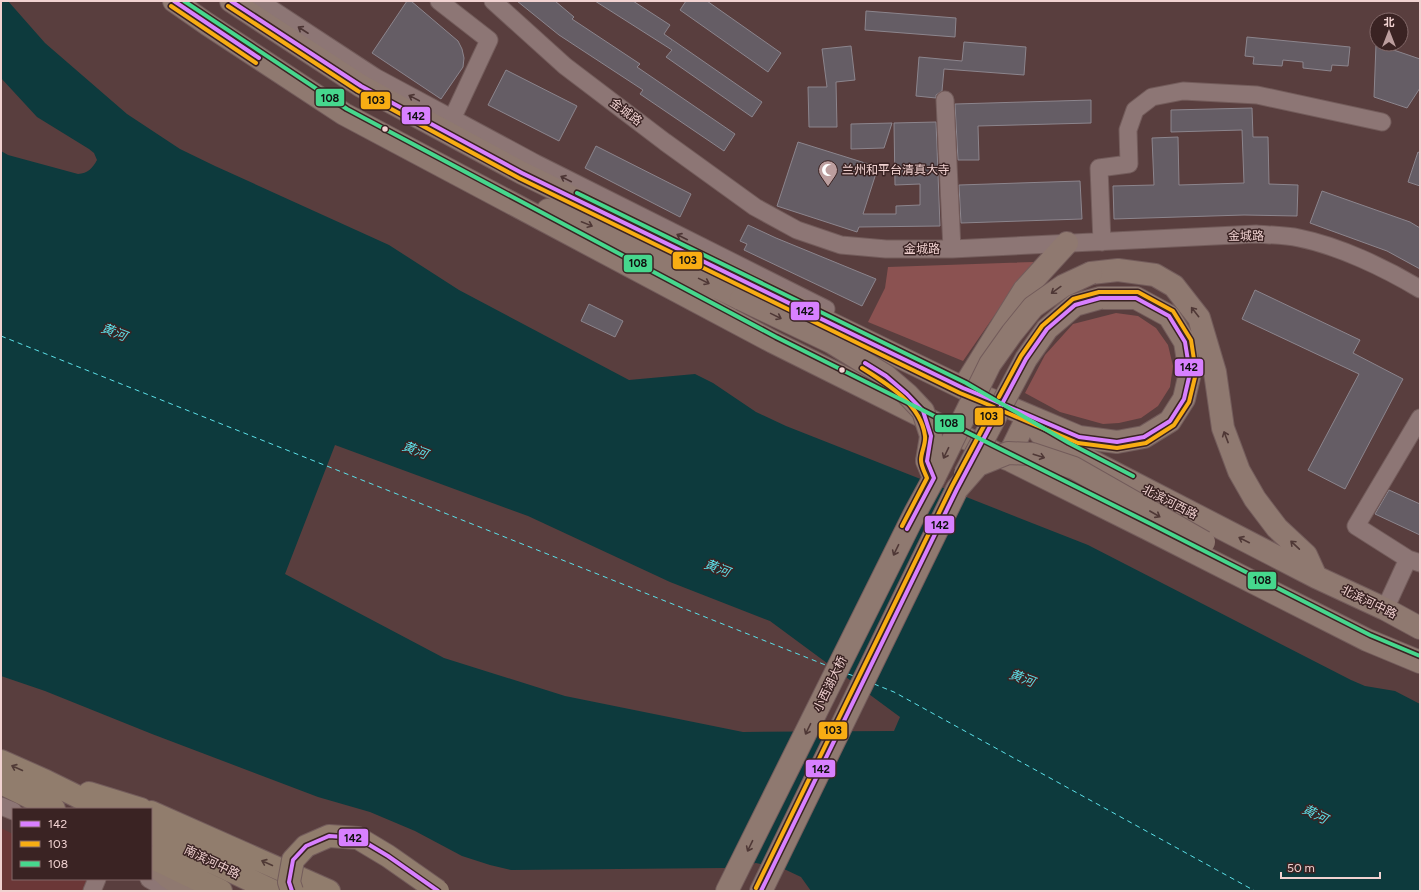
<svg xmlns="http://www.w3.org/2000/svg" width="1421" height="892" font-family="Figtree,'Noto Sans SC',sans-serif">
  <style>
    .built { fill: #6b3737 }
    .green { fill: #8b5251 }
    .water { fill: #0d3a3d; fill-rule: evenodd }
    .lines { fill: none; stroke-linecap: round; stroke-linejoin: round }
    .ferry { stroke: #5be0e8; stroke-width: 1; stroke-dasharray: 5 4; stroke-linecap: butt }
    .building { fill: #655d65; stroke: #8c858d }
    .minor-casing { stroke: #735c5b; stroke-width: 19 }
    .major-casing { stroke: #735c5b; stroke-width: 24 }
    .highway-casing { stroke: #735c5b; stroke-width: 24 }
    .minor { stroke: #8d7675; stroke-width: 17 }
    .major { stroke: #8f7970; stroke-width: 22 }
    .highway { stroke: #917d6d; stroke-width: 22 }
    .major-bridge-casing { stroke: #735c5b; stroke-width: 24; stroke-linecap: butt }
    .highway-bridge-casing { stroke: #735c5b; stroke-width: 24; stroke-linecap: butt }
    .major-bridge { stroke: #8f7970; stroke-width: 22 }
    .highway-bridge { stroke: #917d6d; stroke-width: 22 }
    .bus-1-casing { stroke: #3a2323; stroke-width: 7 }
    .bus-2-casing { stroke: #3a2323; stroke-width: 7 }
    .bus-3-casing { stroke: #3a2323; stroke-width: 7 }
    .bus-1 { stroke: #d880ff; stroke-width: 4 }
    .bus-2 { stroke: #f8ad13; stroke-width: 4 }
    .bus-3 { stroke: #46d78d; stroke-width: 4 }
    .oneway { stroke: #4b3433 }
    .oneway2 { stroke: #4f3836 }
    .oneway3 { stroke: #503a36 }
    .bus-dot { fill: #f1d2d1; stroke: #3a2323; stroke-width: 1.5 }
    .labels { text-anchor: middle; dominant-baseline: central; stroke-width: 3; stroke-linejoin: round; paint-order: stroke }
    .street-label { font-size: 12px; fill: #f1d2d1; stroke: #3a2323 }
    .poi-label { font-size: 12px; fill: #f1d2d1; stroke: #3a2323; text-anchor: start }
    .water-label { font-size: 13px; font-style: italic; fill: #5be0e8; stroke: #3a2323 }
    .line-badge { stroke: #3a2323; stroke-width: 1.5 }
    .pale-badge-label { font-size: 11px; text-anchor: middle; font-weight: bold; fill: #111 }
  </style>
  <rect width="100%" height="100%" fill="#593e3e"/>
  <path class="built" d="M1,828L13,834V879H102L96,891H1Z"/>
  <path class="green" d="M1034,262L1003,303L963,361L868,322L885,288L888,267Z
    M1116,313L1138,316L1156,328L1168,345L1173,366L1170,387L1158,406L1141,418L1119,423L1103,424L1060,412L1025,393L1045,355L1073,324Z"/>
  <path class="water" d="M1,1H8L45,43L127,114L180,149L215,166L389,245L459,290L629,380L695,374L713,383L756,412L786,426L1088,545L1351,680L1365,686L1395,691L1420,704V891H811L801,877L784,869L756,863L725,868L511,870L490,865L462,856L415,831L370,812L318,797L152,734L45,691L1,676V151L8,155L78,174C88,173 92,169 97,160L94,153L89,149L37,117L1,78ZM335,445L528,516L670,582L770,621L900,717L894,731L743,732L565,696L444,658L285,574Z"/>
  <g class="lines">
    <path class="ferry" d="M1,336L828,666
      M848,674L854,676
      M874,684L894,692L1255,891"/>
  </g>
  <path class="building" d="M407,1H411L458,41L462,49L464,58L463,67L441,99L372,53Z
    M517,1H555L574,17L572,19L640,64L637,67L735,134L724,151L640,94L643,90L559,35Z
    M595,1H633L670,25L664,34L762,102L752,117L666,57L672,50Z
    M686,1H707L781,53L768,72L680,10Z
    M866,11L956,18L955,37L865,30Z
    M1247,37L1350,47L1348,66L1332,65L1331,71L1303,68V62L1283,60L1282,66L1253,64L1254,57L1245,56Z
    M964,42L1026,47L1024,75L944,69L942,91L936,95V98L916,96L919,57L962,61Z
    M1376,44L1420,59V88L1407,108L1374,97Z
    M851,46L855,80L836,82L837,127H809L808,87H827L822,49Z
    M506,70L577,106L559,141L488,105Z
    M1091,100V123L978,126L979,160H958L955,104Z
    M1252,108L1253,137H1268L1269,184L1298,185L1297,216L1244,215L1114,219L1113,186L1154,185L1152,138L1178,137L1179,185L1244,183L1242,130L1171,132V110Z
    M936,122L940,226L859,227L857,232L777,206L798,142L878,167L863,214H896V206L920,205V184L895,185L894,123Z
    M892,123L884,148L851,149V124Z
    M596,146L691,194L680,217L585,168Z
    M1418,152L1420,153V186L1408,182Z
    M1080,181L1082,219L961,223L959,185Z
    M1322,191L1410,222L1420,228V269L1387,251L1310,223Z
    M748,225L776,238L876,279L862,306L744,250L747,244L740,241Z
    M1255,290L1360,340L1353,353L1403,379L1345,489L1308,470L1359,374L1242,319Z
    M589,304L623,321L615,337L581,321Z
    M1389,490L1420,504V535L1375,514Z"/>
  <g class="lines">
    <defs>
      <path id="minor" d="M259,1L375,77L535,163L826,309
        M439,1L489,40L452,119
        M493,1L565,66L665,142L755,207L797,230L841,245L886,249H952L1256,234C1270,235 1285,235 1299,238C1339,246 1385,268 1420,289
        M945,100L952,249
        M1102,242L1099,168L1129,164L1128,130L1135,110L1152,97L1183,91L1257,95L1382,122
        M1420,418L1356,526L1408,559L1420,563
        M1385,609L1408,559
        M1,806L13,811
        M149,879L170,891
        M92,891L97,879"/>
      <path id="major" d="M174,1L207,24L344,114L773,342L1148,529L1367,640L1420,662
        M231,1L361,86L522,173L963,388L1079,437L1117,442L1144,437L1170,421L1184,399L1190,373L1185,342L1169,316L1136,298H1100
        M548,210L588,224L741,299
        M1091,273L1118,270L1155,275L1174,286L1199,318L1215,372L1223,428L1239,471L1255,499L1277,528L1306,555L1316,577
        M963,388L1024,290L1067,243
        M1040,433L1066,448L1316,577L1385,609L1420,628
        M1007,459L1024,424
        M151,862L168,877L189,891
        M727,891L915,513L934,478L927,461
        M761,891L957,489"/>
      <path id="highway" d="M1,761L46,781L103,809
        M1,783L54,809
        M89,793L141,809
        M151,812L329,891
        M151,833L273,891
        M151,857L221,891"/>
    </defs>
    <use href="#minor" class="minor-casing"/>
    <use href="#major" class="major-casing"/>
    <use href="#highway" class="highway-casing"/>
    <use href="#minor" class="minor"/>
    <use href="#major" class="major"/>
    <use href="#highway" class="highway"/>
    <defs>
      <path id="major-bridge" d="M741,299L831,342L886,376L907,394L923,411L931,436L927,461
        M965,474L1026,359L1047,329L1075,305L1100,298
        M934,478L990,364L1012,333L1033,307L1063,286L1091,273
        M957,489L978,465L1008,453L1032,454L1074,468L1204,542"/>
      <path id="highway-bridge" d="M292,891L289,882L293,860L306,846L329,836L358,838L388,856L438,891"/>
    </defs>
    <use href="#major-bridge" class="major-bridge-casing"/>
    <use href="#highway-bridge" class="highway-bridge-casing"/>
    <use href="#major-bridge" class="major-bridge"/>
    <use href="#highway-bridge" class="highway-bridge"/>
    <defs>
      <path id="bus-1" d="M174,1L259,58
        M231,1L361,86L522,173L963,388L1002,404
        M1100,298H1136L1169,316L1185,342L1190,373L1184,399L1170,421L1144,437L1117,442L1079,437L1002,404L1026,359L1047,329L1075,305Z
        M865,363L886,376L907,394L923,411L931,436L927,461L934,478L907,529
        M292,891L289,882L293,860L306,846L329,836L358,838L388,856L438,891
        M761,891L957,489L1002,404"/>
      <path id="bus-2" d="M171,6L256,63
        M228,6L358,91L519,178L960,393L994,407L952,486L756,888
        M862,368C886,383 921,404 925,436C926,444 921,452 921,460C921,466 925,473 927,478L902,526
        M999,397L1021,356L1042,326L1073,299L1099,292H1138L1173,311L1191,340L1196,373L1189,402L1174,425L1146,443L1117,448L1078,443L1005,412"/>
      <path id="bus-3" d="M184,1L347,109L776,337L1151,524L1370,635L1420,656
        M577,193L966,383L1069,443L1133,476"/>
    </defs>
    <use href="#bus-1" class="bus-1-casing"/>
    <use href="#bus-2" class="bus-2-casing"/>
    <use href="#bus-3" class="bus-3-casing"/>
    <use href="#bus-1" class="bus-1"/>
    <use href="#bus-2" class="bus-2"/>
    <use href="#bus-3" class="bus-3"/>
  </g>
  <defs><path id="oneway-shaft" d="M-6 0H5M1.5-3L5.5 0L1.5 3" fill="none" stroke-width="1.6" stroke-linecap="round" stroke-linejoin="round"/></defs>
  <g class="oneway">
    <use href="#oneway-shaft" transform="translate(303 30) rotate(-147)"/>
    <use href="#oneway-shaft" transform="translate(414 98) rotate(-152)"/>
    <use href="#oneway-shaft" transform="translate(566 179) rotate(-153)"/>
    <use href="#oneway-shaft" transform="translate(682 237) rotate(-153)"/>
  </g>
  <g class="oneway2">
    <use href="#oneway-shaft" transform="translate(587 224) rotate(22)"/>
    <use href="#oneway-shaft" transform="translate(704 281) rotate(26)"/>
    <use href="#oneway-shaft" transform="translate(1056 290) rotate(144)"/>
    <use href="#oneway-shaft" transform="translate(1195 312) rotate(-128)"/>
    <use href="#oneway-shaft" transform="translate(776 316) rotate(26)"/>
    <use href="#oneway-shaft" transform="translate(1226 437) rotate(-111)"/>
    <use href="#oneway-shaft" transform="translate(946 453) rotate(116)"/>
    <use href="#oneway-shaft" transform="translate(1039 456) rotate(18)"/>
    <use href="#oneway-shaft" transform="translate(1155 514) rotate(30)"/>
    <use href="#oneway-shaft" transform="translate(1244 540) rotate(-153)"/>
    <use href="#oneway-shaft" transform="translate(1295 545) rotate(-137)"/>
    <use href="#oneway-shaft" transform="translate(896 550) rotate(116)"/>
    <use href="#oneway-shaft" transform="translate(808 729) rotate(116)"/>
    <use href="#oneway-shaft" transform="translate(750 846) rotate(116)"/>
  </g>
  <g class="oneway3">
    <use href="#oneway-shaft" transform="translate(17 768) rotate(-156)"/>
    <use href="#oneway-shaft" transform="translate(267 863) rotate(-156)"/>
  </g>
  <defs>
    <symbol id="mosque-pin" viewBox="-11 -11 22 30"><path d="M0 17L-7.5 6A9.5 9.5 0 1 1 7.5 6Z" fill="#bc9e9e" stroke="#3a2323"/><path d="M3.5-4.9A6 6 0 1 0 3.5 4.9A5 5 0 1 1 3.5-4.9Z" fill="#fff"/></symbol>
  </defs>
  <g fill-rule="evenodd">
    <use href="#mosque-pin" x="817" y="159" width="22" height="30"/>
  </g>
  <g class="bus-dot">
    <circle cx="385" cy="129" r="3.5"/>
    <circle cx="842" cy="370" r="3.5"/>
  </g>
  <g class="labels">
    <g class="street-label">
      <text transform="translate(626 112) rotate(37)">金城路</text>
      <text transform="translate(1246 236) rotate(-1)">金城路</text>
      <text x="922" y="249">金城路</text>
      <text transform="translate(1170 502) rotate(27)">北滨河西路</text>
      <text transform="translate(1369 602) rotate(26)">北滨河中路</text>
      <text transform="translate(830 684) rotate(-64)">小西湖大桥</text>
      <text transform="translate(212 862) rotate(26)">南滨河中路</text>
    </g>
    <g class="poi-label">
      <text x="842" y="170">兰州和平台清真大寺</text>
    </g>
    <g class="water-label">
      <text transform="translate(114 332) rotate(21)">黄河</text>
      <text transform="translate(415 450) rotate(21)">黄河</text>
      <text transform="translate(717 568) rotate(21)">黄河</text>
      <text transform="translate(1022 678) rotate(20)">黄河</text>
      <text transform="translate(1315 814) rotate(27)">黄河</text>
    </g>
  </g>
  <g class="line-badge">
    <rect x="315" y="88" width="30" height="19" rx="4" fill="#46d78d"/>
    <rect x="360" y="91" width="31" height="19" rx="4" fill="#f8ad13"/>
    <rect x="401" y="106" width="30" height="19" rx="4" fill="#d880ff"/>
    <rect x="672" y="251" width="31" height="19" rx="4" fill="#f8ad13"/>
    <rect x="623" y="254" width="30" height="19" rx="4" fill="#46d78d"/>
    <rect x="790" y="301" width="30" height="20" rx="4" fill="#d880ff"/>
    <rect x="1174" y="358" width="30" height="19" rx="4" fill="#d880ff"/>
    <rect x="974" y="407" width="30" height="19" rx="4" fill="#f8ad13"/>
    <rect x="934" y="414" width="31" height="19" rx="4" fill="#46d78d"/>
    <rect x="924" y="515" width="31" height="19" rx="4" fill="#d880ff"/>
    <rect x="1247" y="571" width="30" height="19" rx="4" fill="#46d78d"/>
    <rect x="818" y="721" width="30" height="19" rx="4" fill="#f8ad13"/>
    <rect x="805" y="759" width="31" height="19" rx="4" fill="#d880ff"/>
    <rect x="338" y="828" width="31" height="19" rx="4" fill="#d880ff"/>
  </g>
  <g class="pale-badge-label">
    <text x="330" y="102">108</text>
    <text x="376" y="104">103</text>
    <text x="416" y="120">142</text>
    <text x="688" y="264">103</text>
    <text x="638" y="267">108</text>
    <text x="805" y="315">142</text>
    <text x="1189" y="371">142</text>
    <text x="989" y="420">103</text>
    <text x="949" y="427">108</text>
    <text x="940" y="529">142</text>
    <text x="1262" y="584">108</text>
    <text x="833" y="734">103</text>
    <text x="821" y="773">142</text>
    <text x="353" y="842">142</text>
  </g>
  <rect width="1421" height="892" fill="none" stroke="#f1d2d1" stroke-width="4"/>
  <rect x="12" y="808" width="140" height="72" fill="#3a2323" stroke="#836969"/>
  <rect x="20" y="821" width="20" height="6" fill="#d880ff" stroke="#836969"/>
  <text x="48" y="828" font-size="12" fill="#f1d2d1">142</text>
  <rect x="20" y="841" width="20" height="6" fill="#f8ad13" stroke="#836969"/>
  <text x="48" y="848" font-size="12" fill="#f1d2d1">103</text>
  <rect x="20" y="861" width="20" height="6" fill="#46d78d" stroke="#836969"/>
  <text x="48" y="868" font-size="12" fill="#f1d2d1">108</text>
  <g transform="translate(1389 32)"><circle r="19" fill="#3a2323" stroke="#836969"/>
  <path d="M0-3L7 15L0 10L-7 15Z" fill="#bc9e9e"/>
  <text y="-6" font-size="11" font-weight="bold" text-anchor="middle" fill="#f1d2d1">北</text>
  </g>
  <path d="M1281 872v6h99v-6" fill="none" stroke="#f1d2d1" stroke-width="2"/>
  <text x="1287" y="872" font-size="12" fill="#f1d2d1" stroke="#3a2323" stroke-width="3" paint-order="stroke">50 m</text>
</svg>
